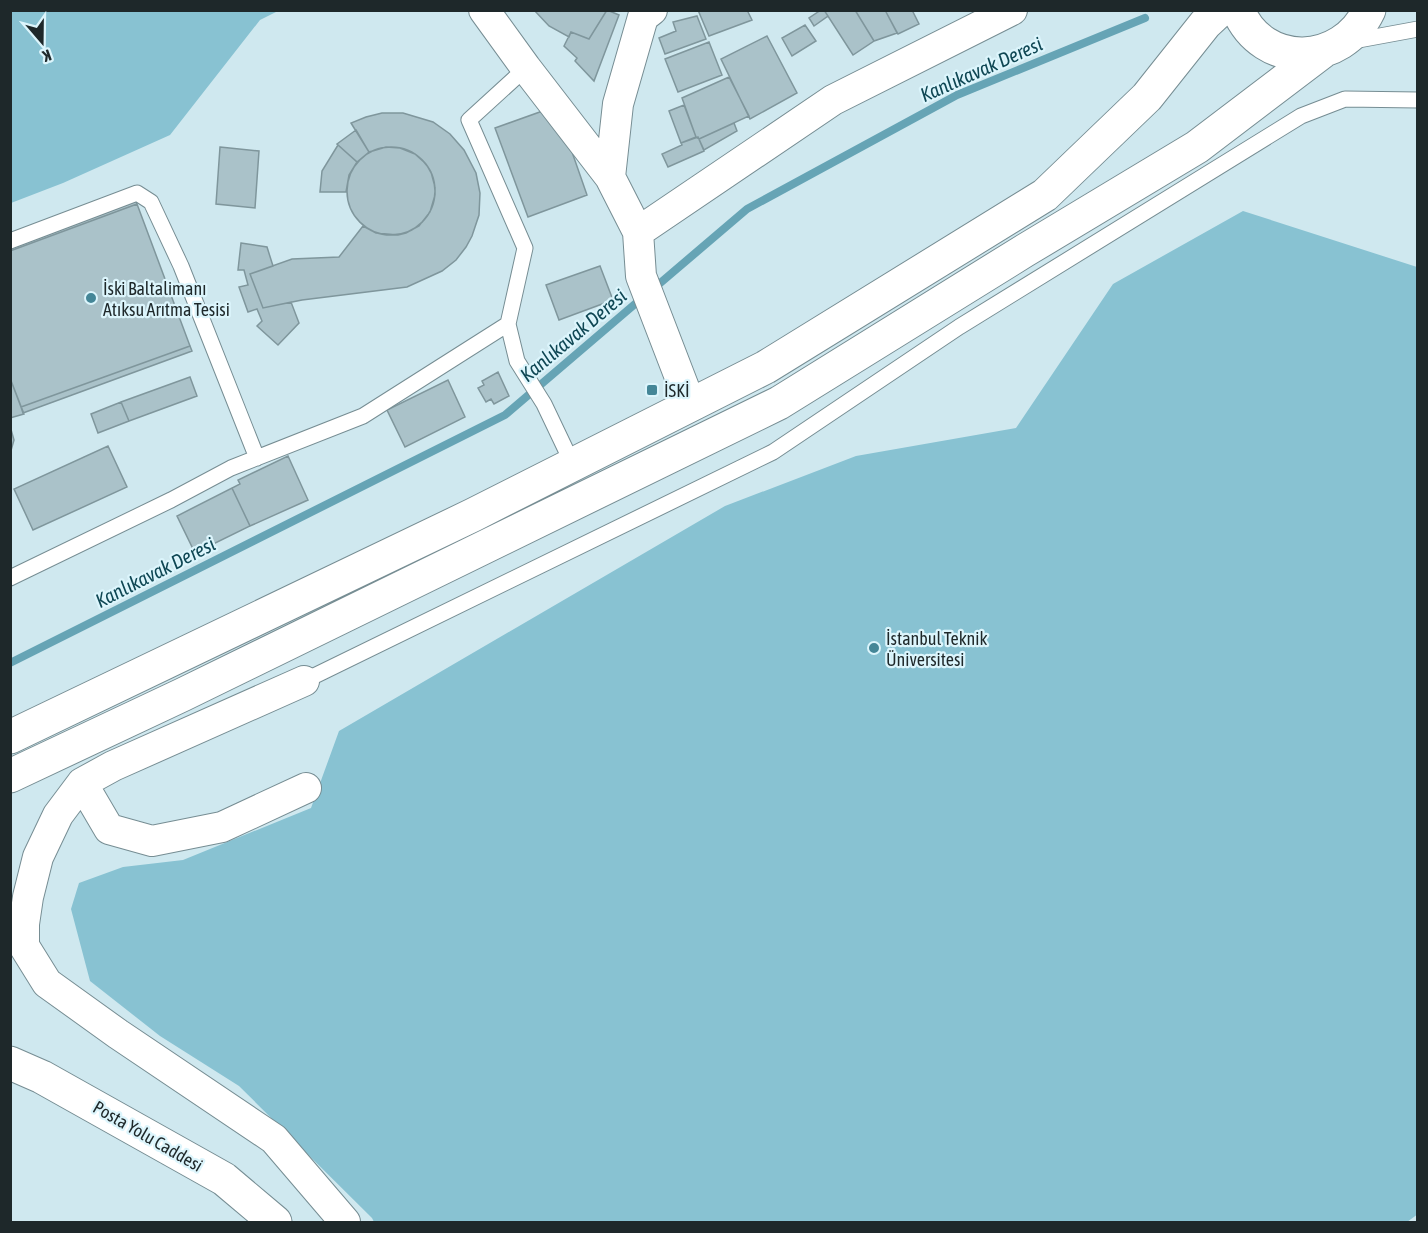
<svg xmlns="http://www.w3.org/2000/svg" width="1428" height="1233" font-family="'Asap Condensed',sans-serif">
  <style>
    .green { fill: #88c2d2 }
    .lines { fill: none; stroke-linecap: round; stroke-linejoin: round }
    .stream { stroke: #66a4b5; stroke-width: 8 }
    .building { fill: #aac2c9; stroke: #7f969c; stroke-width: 1.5 }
    .lane-casing { stroke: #768d93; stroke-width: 17 }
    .street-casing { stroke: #768d93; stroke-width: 32 }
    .secondary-casing { stroke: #768d93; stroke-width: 35 }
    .primary-casing { stroke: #768d93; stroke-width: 35 }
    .lane { stroke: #fff; stroke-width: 15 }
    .street { stroke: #fff; stroke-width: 30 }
    .secondary { stroke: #fff; stroke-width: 33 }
    .primary { stroke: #fff; stroke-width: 33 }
    .poi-dot { fill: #448697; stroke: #dcf5fc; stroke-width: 2 }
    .labels { text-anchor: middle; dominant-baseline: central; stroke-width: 4.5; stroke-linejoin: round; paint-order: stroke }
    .poi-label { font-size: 18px; fill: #1e282a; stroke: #dcf5fc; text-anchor: start }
    .street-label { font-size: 18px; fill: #1e282a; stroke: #dcf5fc }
    .water-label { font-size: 20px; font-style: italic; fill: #0f4754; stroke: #dcf5fc }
  </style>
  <rect width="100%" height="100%" fill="#cfe8ef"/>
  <path class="green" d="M11,10H278V11L260,20L170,135L63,183L11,203Z
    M1243,211L1417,267L1418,1214L1407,1222H374L372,1218L239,1086L160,1036L90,981L71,909L79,883L123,867L183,860L311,808L339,731L725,506L856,456L1016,428L1113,284Z"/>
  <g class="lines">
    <path class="stream" d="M652,290L747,209L957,95L1145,18
      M10,663L505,415L642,298"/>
  </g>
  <path class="building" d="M534,10H607L589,39L571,32L569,37L549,26Z
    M607,10L619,15L594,81L575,61L577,58L564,46L571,32L589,39Z
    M698,10H747L752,20L709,36Z
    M821,10H824L828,16L814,26L809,18Z
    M824,10H855L874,41L853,55Z
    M855,10H885L897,33L874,41Z
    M885,10H912L919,24L898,34Z
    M697,16L706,39L665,54L659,38L676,31L673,22Z
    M805,25L816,41L792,56L782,38Z
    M767,36L797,93L750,119L721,59Z
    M709,42L722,75L678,92L665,59Z
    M729,77L749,116L699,139L696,137L682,98Z
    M684,105L696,137L681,143L669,111Z
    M551,108L564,129L587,195L528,217L495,128Z
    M382,113H403L433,122L450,134L464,150L476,173L480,193L479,215L472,236L466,247L456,260L442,271L407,287L302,300L263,308L250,274L292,259L339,257L363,226L376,233L398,235L406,233L419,226L430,212L435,195V187L431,172L426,164L415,154L400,148L386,147L369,152L351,123L366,117Z
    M734,123L737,131L704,150L699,139Z
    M356,130L369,152L357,162L337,144Z
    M698,137L704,151L668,167L662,154L682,145L681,143Z
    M338,145L357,162L349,175L346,192H320L322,171Z
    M347 191a44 44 0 1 1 88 0a44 44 0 1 1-88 0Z
    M220,147L259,151L255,208L216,204Z
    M135,198L137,204L10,251V244Z
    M137,204L190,346L21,407L10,378V251Z
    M241,243L267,247L273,266L250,274L263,308L291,302L299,323L278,345L257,326L262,321L257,309L248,312L239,287L248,285L244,270H238Z
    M600,266L613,300L559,320L546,285Z
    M190,346L192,351L23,413L21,407Z
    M498,372L509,396L494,404L491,399L486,402L478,388L484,385L482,381Z
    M190,377L197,396L129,421L121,402Z
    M10,378L24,414L10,418Z
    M448,380L465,417L405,447L387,410Z
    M121,402L129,421L98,433L91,414Z
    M10,426L14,440L10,454Z
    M108,446L127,487L33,530L14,489Z
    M288,456L308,500L250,526L232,488L240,484L238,480Z
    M232,488L250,526L195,553L177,516Z"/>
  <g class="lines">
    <defs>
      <path id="lane" d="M1353,41L1418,29
        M10,241L137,193L151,202L181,266L257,458
        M508,324L517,361L544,404L573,465
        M10,578L171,500L231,468L363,416L508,324L525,248L469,120L526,68
        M304,681L773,452L959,327L1301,116L1345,99L1418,100"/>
      <path id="street" d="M484,10L526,68L610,177L638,232L641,276L691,406
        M610,177L618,104L643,17L652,10
        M638,232L833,100L1012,10
        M304,681L113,766L82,783L58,815L38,857L28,897L24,924V946L47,983L118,1034L274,1139L345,1222
        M82,783L109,829L152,841L222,827L306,788"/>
      <path id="secondary" d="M10,1063L42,1077L224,1179L275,1222"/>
      <path id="primary" d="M1238,10C1263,70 1342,67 1369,10
        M10,737L473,515L766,367L1045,195L1147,97L1205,24L1220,10
        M10,776L182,695L779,403L1024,251L1197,147L1322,52"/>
    </defs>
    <use href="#lane" class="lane-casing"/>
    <use href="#street" class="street-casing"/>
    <use href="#secondary" class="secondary-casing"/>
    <use href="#primary" class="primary-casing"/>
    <use href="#lane" class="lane"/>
    <use href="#street" class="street"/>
    <use href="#secondary" class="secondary"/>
    <use href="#primary" class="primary"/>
  </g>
  <g class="poi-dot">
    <circle cx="91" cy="298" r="6"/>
    <rect x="646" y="384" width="12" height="12" rx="3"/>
    <circle cx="874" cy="648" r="6"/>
  </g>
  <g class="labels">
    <g class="poi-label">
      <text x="103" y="288">İski Baltalimanı<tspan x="103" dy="21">Atıksu Arıtma Tesisi</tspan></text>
      <text x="664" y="390">İSKİ</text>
      <text x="886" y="638">İstanbul Teknik<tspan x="886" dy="21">Üniversitesi</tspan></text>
    </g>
    <g class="street-label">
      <text transform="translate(148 1136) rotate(30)">Posta Yolu Caddesi</text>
    </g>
    <g class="water-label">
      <text transform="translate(981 69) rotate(-24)">Kanlıkavak Deresi</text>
      <text transform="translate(573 335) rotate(-40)">Kanlıkavak Deresi</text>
      <text transform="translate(155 572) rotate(-27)">Kanlıkavak Deresi</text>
    </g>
  </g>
  <rect width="1428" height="1233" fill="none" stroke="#1e282a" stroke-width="24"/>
  <g transform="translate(42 42) rotate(160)" stroke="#dcf5fc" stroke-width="4.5" paint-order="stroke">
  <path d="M0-4.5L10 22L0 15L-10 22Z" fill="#1e282a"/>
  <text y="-9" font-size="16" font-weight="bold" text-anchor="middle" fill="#1e282a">K</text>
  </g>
</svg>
